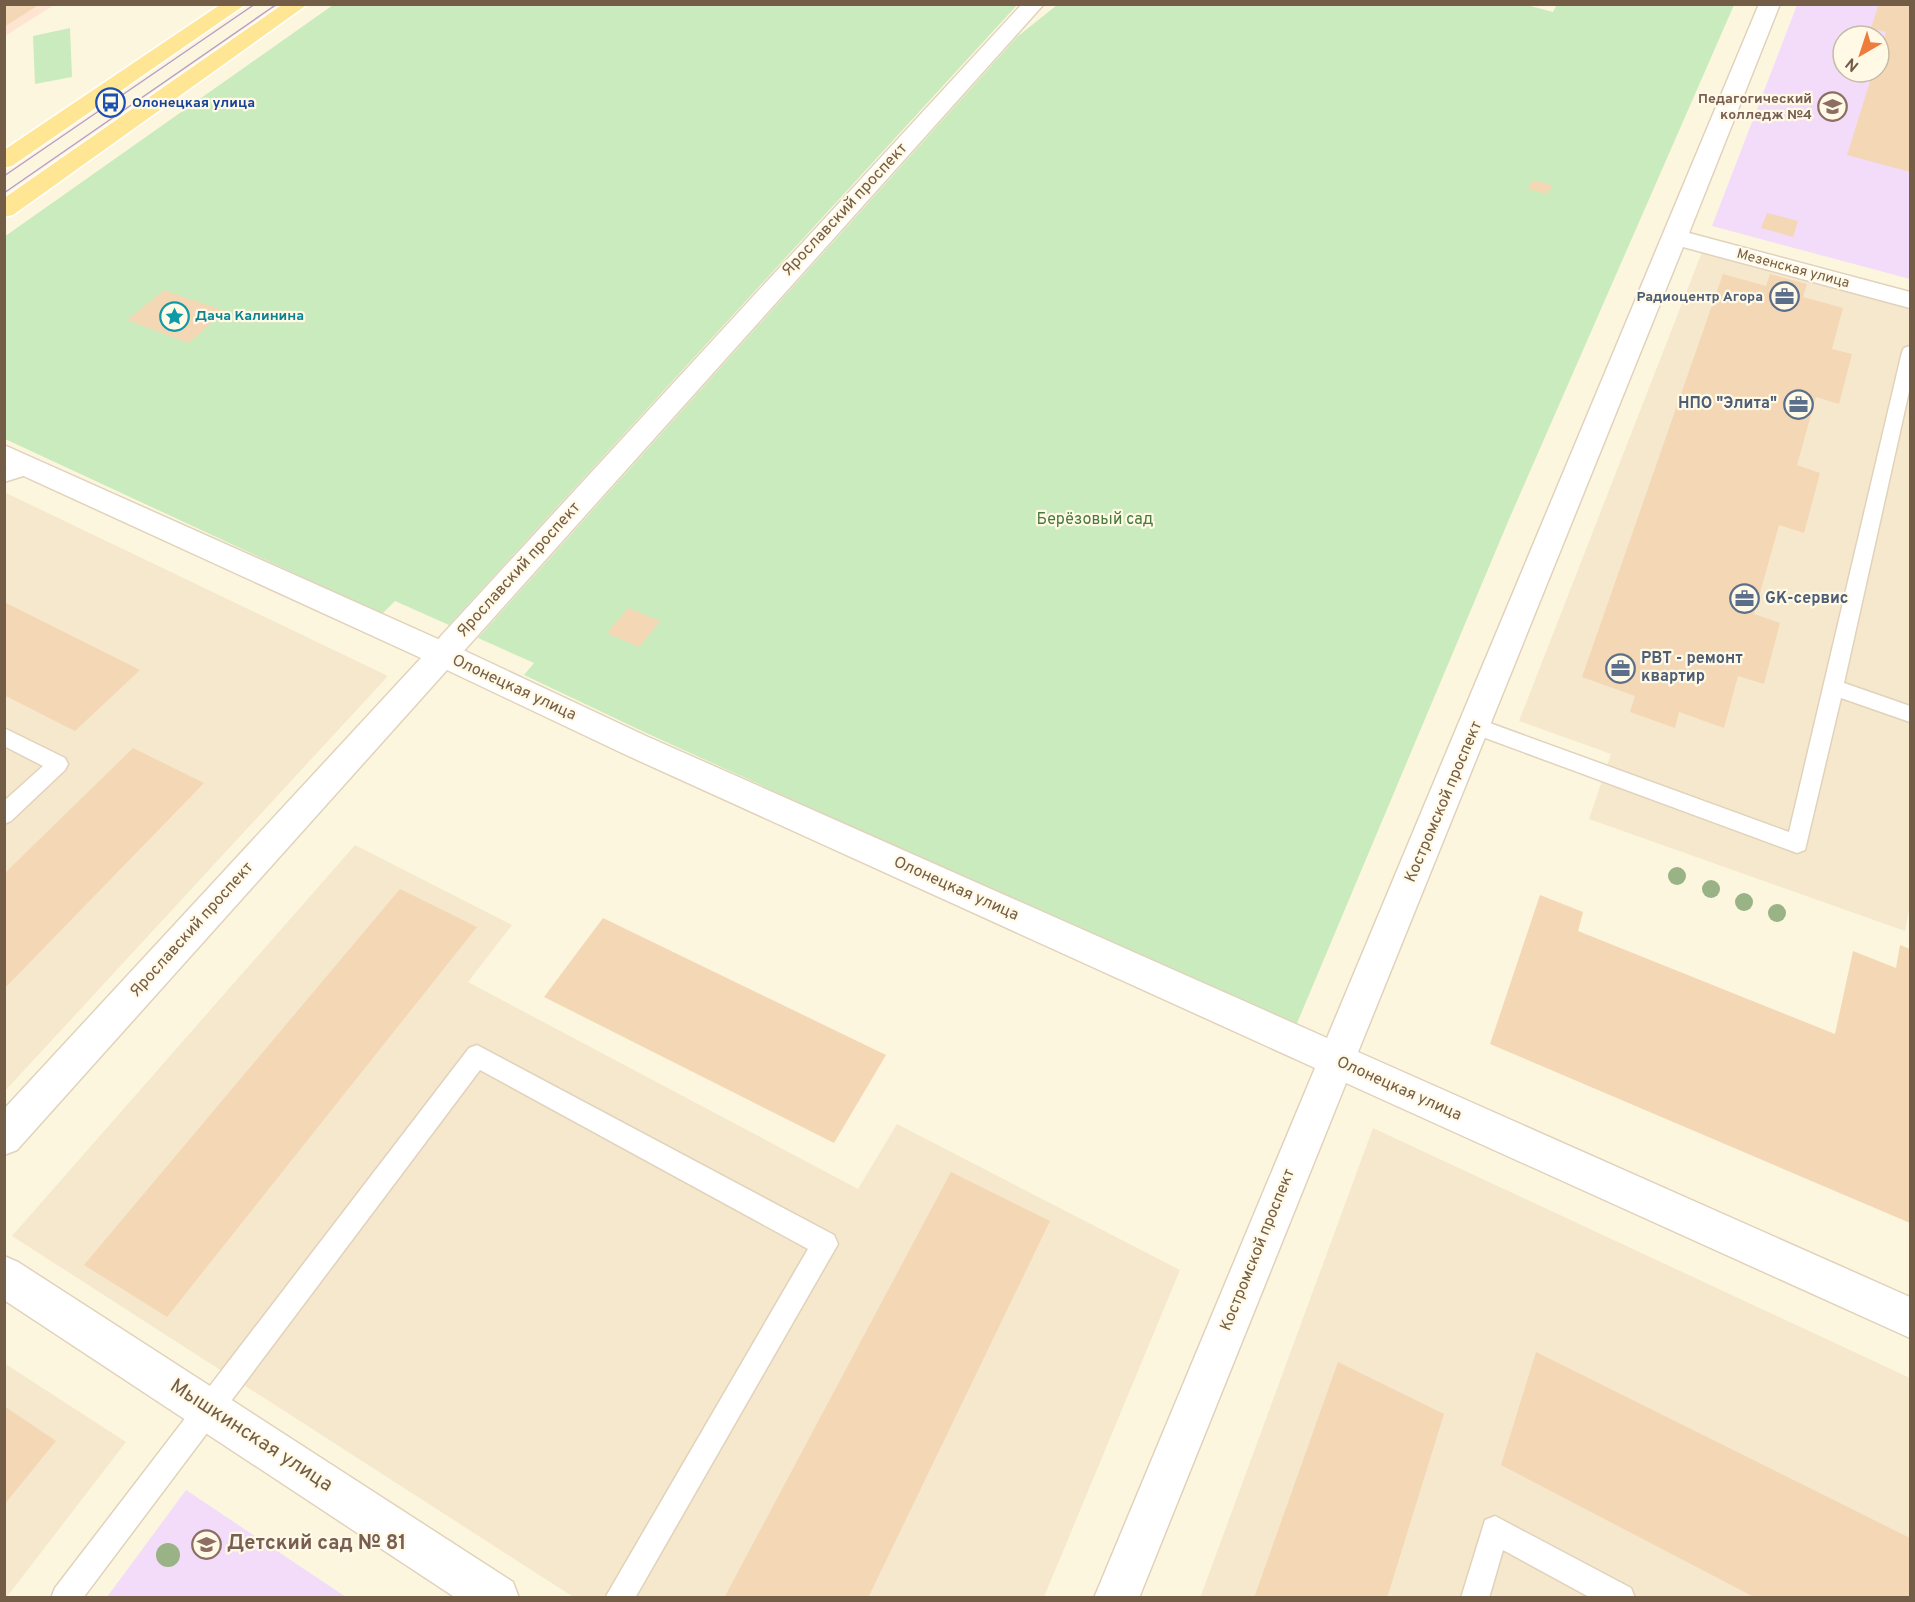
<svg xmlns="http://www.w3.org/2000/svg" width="1915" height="1602" font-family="Overpass,sans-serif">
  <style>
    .residential { fill: #f5e8cd }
    .commercial { fill: #fee5d2 }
    .education { fill: #f2dcf9; fill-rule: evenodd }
    .green { fill: #caebbd }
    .building { fill: #f4d7b5 }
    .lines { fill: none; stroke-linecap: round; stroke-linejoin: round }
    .service-casing { stroke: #e1d2bb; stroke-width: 3 }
    .pedestrian-casing { stroke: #e1d2bb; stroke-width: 3 }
    .minor-casing { stroke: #e1d2bb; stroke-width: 3 }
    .primary-casing { stroke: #fff; stroke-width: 3 }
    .service { fill: #fff; fill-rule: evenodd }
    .pedestrian { fill: #fff; fill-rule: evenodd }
    .minor { fill: #fff; fill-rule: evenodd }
    .primary { fill: #ffe694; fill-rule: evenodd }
    .tram { stroke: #b99ec6; stroke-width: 1.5 }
    .tree { fill: #99b286 }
    .labels { text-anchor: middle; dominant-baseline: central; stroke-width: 4.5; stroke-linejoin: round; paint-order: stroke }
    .far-education-label { font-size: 14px; font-weight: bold; fill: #785e54; stroke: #fff9e6; text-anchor: end }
    .far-transit-label { font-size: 14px; font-weight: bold; fill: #164399; stroke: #fff9e6; text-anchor: start }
    .far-street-label { font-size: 14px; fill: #745d46; stroke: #fff9e6 }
    .far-service-label { font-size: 14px; font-weight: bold; fill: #4e5e75; stroke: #fff9e6; text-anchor: end }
    .far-culture-label { font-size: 14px; font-weight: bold; fill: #0d838f; stroke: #fff9e6; text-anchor: start }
    .street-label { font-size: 16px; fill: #745d46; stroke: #fff9e6 }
    .service-label { font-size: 16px; font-weight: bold; fill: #4e5e75; stroke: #fff9e6; text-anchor: start }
    .park-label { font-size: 16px; fill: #477b3d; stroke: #fff9e6 }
    .near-street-label { font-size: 20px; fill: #745d46; stroke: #fff9e6 }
    .near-education-label { font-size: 20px; font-weight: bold; fill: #785e54; stroke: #fff9e6; text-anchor: start }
  </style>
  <rect width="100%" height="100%" fill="#fdf6df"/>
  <path class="residential" d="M1702,252L1910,309V905L1905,931L1589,819L1611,754L1519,721Z
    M4,492L388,676L5,1091H4Z
    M355,845L512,925L468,982L858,1189L897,1124L1180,1270L1044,1597L575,1598L12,1236Z
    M1373,1128L1910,1378V1597L1200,1598Z
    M4,1363L126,1442L6,1598L4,1597Z"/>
  <path class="commercial" d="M5,5H54L5,36Z"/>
  <path class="education" d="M1797,5H1910V279L1712,226ZM1843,36H1879V72H1843Z
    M186,1490L346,1597H107Z"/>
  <path class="green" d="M1018,4L449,625L395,601L382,614L5,439L4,237L333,5Z
    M1523,4L1553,12L1557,4L1734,5L1510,517L1295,1028L644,732L524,675L534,663L478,638L1017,37L1057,5Z
    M70,28L72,77L35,84L33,36Z"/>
  <path class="building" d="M4,4H40L4,27Z
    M1879,4H1910V172L1847,155L1873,72H1879V54L1886,32L1871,28Z
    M1533,180L1552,185L1548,194L1528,189Z
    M1767,213L1798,221L1793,237L1761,228Z
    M1723,274L1766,286L1770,274L1807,284L1803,297L1843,308L1832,349L1852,354L1839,404L1816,397L1797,465L1820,473L1804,533L1779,525L1754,614L1780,623L1764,684L1738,676L1724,728L1679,712L1675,728L1630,712L1635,696L1582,677Z
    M164,290L225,311L189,343L127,320Z
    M4,602L140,670L75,731L61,724L4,695Z
    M628,608L660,621L639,647L607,633Z
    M133,748L204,783L4,989V874Z
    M400,889L477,927L167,1317L84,1265Z
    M1540,895L1583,912L1578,931L1835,1034L1853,951L1896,968L1900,945L1910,949V1223L1490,1044Z
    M603,918L886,1055L834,1143L544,997Z
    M951,1172L1050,1221L868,1598H724Z
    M1536,1352L1910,1538V1598H1756L1501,1465Z
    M1338,1362L1444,1414L1387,1598H1254Z
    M4,1406L56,1441L4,1505Z"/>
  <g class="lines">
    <defs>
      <path id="service" d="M1910,346V387L1844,683L1910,706V722L1841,698L1805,850L1797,853L1789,850L1469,732L1466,726L1469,720L1476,718L1789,832L1902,352L1904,348Z
        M33,461L39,463L42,467L39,471L4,482V469Z
        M4,728L65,758L68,764L65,770L11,821L4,824V801L43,766L4,746Z
        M477,1045L834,1235L838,1244L635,1598H605L808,1249L480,1070L83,1598H51L55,1588L469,1048Z
        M1495,1516L1631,1588L1635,1598H1591L1503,1550L1489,1598H1461L1485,1520Z"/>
      <path id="pedestrian" d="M1022,4H1044L462,653L451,657L440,653L436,645L440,637Z"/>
      <path id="minor" d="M1759,4H1780L1689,233L1910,292V308L1683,247L1358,1052L1910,1297V1338L1346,1083L1139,1598H1094L1315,1068L624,754L447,670L17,1150L4,1155V1109L421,658L4,467V445L438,639L451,633L462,637L466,645L463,650L646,736L1327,1038Z
        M4,1256L18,1262L513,1582L519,1598H456L4,1300Z"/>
      <path id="primary" d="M221,4H246L12,166L4,168V150Z
        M283,4H308L13,215L4,217V198Z"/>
    </defs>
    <use href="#service" class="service-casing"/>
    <use href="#pedestrian" class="pedestrian-casing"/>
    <use href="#minor" class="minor-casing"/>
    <use href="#primary" class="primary-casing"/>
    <use href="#service" class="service"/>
    <use href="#pedestrian" class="pedestrian"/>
    <use href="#minor" class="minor"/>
    <use href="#primary" class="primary"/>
    <path class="tram" d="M4,176L255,4
      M4,193L277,4"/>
  </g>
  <g class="tree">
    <circle cx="1677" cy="876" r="9"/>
    <circle cx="1711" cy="889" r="9"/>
    <circle cx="1744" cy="902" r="9"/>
    <circle cx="1777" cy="913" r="9"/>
    <circle cx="168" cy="1555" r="12"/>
  </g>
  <defs>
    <symbol id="bus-ring" viewBox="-11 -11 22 22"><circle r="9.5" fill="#fff9e6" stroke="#1a4fb4" stroke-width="1.5"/><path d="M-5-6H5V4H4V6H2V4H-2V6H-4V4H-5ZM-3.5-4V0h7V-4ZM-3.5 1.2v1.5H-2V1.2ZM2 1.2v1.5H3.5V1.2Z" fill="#1a4fb4"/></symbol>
    <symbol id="university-ring" viewBox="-11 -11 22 22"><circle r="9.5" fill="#fff9e6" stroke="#8d6e63" stroke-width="1.5"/><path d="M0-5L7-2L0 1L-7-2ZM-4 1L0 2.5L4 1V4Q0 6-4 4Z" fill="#8d6e63"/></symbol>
    <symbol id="office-ring" viewBox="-11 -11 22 22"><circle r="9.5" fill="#fff9e6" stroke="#5c6f8a" stroke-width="1.5"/><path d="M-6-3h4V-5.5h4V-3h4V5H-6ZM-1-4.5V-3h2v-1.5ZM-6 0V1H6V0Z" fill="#5c6f8a"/></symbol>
    <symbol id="sight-ring" viewBox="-11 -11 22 22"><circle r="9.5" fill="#fff9e6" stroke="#0f9aa8" stroke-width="1.5"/><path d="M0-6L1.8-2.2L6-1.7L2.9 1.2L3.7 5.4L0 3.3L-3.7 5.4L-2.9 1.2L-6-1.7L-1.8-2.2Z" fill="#0f9aa8"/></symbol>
    <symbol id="school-ring" viewBox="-11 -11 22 22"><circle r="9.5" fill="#fff9e6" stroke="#8d6e63" stroke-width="1.5"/><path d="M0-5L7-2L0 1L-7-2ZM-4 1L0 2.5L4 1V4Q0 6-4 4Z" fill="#8d6e63"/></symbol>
  </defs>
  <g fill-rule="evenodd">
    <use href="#bus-ring" x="94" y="86" width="33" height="33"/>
    <use href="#university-ring" x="1816" y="90" width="33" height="33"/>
    <use href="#office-ring" x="1768" y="280" width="33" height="33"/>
    <use href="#sight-ring" x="158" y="300" width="33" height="33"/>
    <use href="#office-ring" x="1782" y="388" width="33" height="33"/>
    <use href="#office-ring" x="1728" y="582" width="33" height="33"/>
    <use href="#office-ring" x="1604" y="652" width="33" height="33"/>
    <use href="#school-ring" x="190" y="1528" width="33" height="33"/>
  </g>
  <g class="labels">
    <g class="far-education-label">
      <text x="1812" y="99">Педагогический<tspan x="1812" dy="16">колледж №4</tspan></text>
    </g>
    <g class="far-transit-label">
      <text x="132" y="103">Олонецкая улица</text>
    </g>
    <g class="far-street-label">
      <text transform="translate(1793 269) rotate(15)">Мезенская улица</text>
    </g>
    <g class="far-service-label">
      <text x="1763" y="297">Радиоцентр Агора</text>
    </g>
    <g class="far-culture-label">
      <text x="195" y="316">Дача Калинина</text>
    </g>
    <g class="street-label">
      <text transform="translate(845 210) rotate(-47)">Ярославский проспект</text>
      <text transform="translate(519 570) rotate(-48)">Ярославский проспект</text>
      <text transform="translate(514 688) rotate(25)">Олонецкая улица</text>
      <text transform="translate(1444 802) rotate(-67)">Костромской проспект</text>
      <text transform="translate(956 889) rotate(24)">Олонецкая улица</text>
      <text transform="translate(192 930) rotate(-48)">Ярославский проспект</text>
      <text transform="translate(1399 1089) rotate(24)">Олонецкая улица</text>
      <text transform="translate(1258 1250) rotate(-68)">Костромской проспект</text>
    </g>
    <g class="service-label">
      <text x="1777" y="404" text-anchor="end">НПО "Элита"</text>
      <text x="1765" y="599">GK-сервис</text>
      <text x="1641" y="659">РВТ - ремонт<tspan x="1641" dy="18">квартир</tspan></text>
    </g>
    <g class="park-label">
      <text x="1095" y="520">Берёзовый сад</text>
    </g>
    <g class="near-street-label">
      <text transform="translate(251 1436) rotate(33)">Мышкинская улица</text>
    </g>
    <g class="near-education-label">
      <text x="227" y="1544">Детский сад № 81</text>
    </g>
  </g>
  <rect width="1915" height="1602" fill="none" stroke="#745d46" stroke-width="12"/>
  <g transform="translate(1861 54) rotate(219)"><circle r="28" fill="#fff9e6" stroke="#c7bba6" stroke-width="1.5"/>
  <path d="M0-4.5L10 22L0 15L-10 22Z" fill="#ee7d3d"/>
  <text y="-9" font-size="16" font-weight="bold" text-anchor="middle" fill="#745d46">N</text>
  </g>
</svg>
